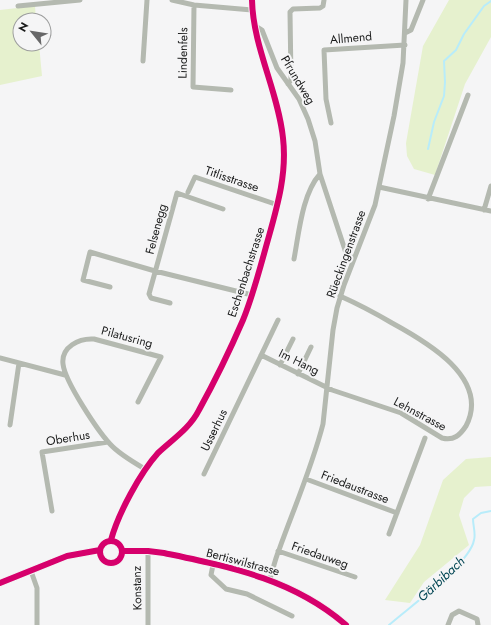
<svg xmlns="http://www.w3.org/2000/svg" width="491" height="625" font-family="Jost,sans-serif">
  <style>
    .green { fill: #e6f1ce }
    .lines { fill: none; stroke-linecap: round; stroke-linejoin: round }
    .stream { stroke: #b8ecfa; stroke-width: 2 }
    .minor { stroke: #b4b9b0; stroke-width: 5 }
    .tertiary { stroke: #b4b9b0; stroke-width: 6 }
    .secondary { stroke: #b4b9af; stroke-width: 7 }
    .cycleway-casing { stroke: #f5f5f6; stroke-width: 8 }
    .cycleway { stroke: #d6006c; stroke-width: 6 }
    .labels { text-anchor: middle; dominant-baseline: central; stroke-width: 4; stroke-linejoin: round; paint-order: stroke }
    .street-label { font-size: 12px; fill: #1a1b1b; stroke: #f5f5f6 }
    .water-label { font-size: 13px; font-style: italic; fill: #014553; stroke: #f5f5f6 }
  </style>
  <rect width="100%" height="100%" fill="#f5f5f6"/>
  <path class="green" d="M449,0H491V37L465,84L435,175L414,169L407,156L406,143L423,46Z
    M35,6L36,20H20V44H39L42,76L0,85V10Z
    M491,457V486L475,487L464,498L459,515L469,545L424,582L410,603L385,600L420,545L443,480L466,459Z"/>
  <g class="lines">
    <path class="stream" d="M428,149L434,122L444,96L445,82L444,61L456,50L464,34L484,6L491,1
      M389,625C408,608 470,564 474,540C476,534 473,526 473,519L481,513L491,511"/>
    <path class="minor" d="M172,0L194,5L252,10
      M194,5L193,87L231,90
      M18,6L80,0
      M254,25L262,30L277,68L299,99L308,119L315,141L320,174L346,253L354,259
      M405,33L411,30L423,0
      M143,61L147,0
      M288,84L291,80L290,12L293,9L320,8L323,6L324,0
      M331,123L326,99L324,50L405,45
      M379,187L491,211
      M188,192L195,177L278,205
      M428,199L468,95
      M484,210L491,186
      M294,259C299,233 302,194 320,174
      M110,287L83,280L90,252L155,271L252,295
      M170,303L151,298L149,294L177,193L223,209
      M261,355L332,390L401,413L442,438C454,441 460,435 466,426C491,378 425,341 392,323C375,313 358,304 340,296
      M0,358L65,375
      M280,365L293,339
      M298,374L311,347
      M138,402L161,357L94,339C79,338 61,347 63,364C65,382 98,431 110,444C119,454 133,462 145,469
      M10,425L19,363
      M204,474L278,320
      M306,479L397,513
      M52,511L42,452L108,442
      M389,534L425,438
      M148,551V625
      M278,551L355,577
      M213,565L211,575L226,589L247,594L292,616
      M31,571L37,588V625
      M270,579C273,570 275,559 279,550C294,508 312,467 323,424L333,330L337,308L344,285L375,205L394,116L403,63L406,0
      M448,625L452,615L459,611L477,619L478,625"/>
    <path class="tertiary" d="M111,540C118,514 140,473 158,453C173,439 190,428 199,410C215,381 230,350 243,320C254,293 261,264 269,236C278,204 287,172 283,138C278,91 253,47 252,0"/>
    <path class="secondary" d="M100 552a11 11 0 1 1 22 0a11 11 0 1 1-22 0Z
      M122,551H148L164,553C230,567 293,579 346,625
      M0,583L67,556L100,550"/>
    <defs>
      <path id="cycleway" d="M111,540C118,514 140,473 158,453C173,439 190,428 199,410C215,381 230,350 243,320C254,293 261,264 269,236C278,204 287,172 283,138C278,91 253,47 252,0
        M100 552a11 11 0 1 1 22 0a11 11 0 1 1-22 0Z
        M122,551H148L164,553C230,567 293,579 346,625
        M0,583L67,556L100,550"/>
    </defs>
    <use href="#cycleway" class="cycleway-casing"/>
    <use href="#cycleway" class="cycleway"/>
  </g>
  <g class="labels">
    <g class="street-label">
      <text transform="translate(351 38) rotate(-5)">Allmend</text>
      <text transform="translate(183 53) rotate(-89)">Lindenfels</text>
      <text transform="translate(298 80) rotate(59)">Pfrundweg</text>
      <text transform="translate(232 179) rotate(19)">Titlisstrasse</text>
      <text transform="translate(156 229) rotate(-75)">Felsenegg</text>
      <text transform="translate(346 254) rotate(-70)">Rüeckingenstrasse</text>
      <text transform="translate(246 272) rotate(-72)">Eschenbachstrasse</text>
      <text transform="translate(127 337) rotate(15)">Pilatusring</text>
      <text transform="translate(299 362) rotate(26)">Im Hang</text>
      <text transform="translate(420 414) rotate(28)">Lehnstrasse</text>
      <text transform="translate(214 430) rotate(-64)">Usserhus</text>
      <text transform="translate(68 438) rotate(-9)">Oberhus</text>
      <text transform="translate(355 487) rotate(21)">Friedaustrasse</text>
      <text transform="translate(320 555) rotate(19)">Friedauweg</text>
      <text transform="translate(243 562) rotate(15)">Bertiswilstrasse</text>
      <text transform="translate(137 588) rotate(-91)">Konstanz</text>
    </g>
    <g class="water-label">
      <text transform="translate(441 579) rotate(-43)">Gärbibach</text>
    </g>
  </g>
  <g transform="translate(32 32) rotate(300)"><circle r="19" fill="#f5f5f6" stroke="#9d9e9e"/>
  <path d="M0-3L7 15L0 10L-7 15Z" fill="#676768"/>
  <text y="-6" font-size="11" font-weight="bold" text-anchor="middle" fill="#1a1b1b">N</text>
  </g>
</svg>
